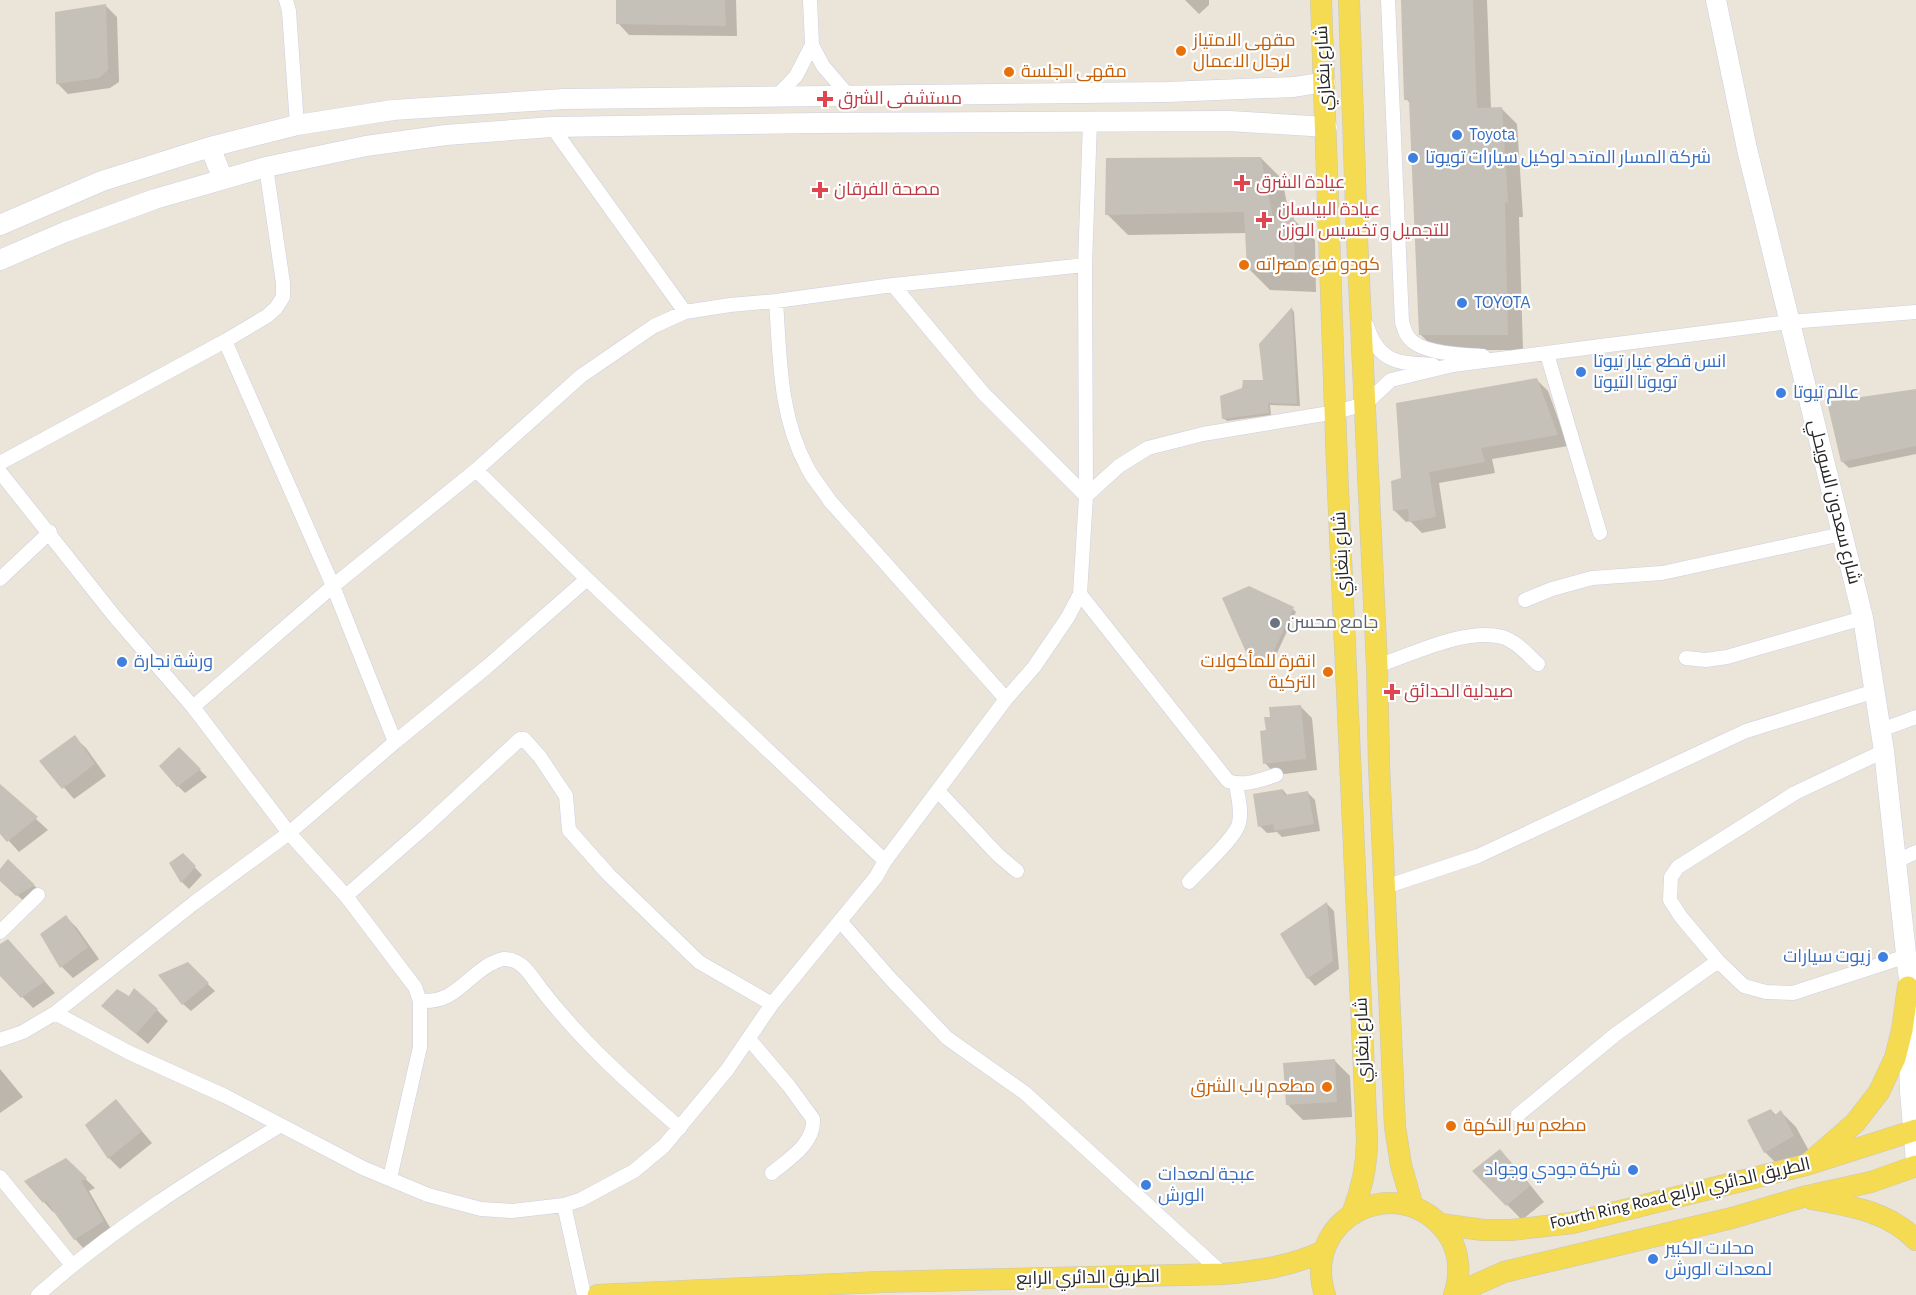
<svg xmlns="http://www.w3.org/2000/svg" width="1916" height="1295" font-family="'Alegreya Sans',Cairo,sans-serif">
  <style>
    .shadow { fill: #0003 }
    .building { fill: #c6c1b8 }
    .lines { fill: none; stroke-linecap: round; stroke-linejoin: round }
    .street-casing { stroke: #cdcfe1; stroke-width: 15 }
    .secondary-casing { stroke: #cdcfe1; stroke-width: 21 }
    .primary-casing { stroke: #c7c7c7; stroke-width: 22 }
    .street { stroke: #fff; stroke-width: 14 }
    .secondary { stroke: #fff; stroke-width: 20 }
    .primary { stroke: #f5db52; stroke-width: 21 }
    .food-dot { fill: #e8710a; stroke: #fff; stroke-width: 2 }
    .health-dot { fill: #e0444e; stroke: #fff; stroke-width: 2 }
    .shop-dot { fill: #3f7fe0; stroke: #fff; stroke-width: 2 }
    .worship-dot { fill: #6b7280; stroke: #fff; stroke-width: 2 }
    .labels { text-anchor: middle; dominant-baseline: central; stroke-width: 4.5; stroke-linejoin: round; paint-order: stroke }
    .food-label { font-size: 18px; fill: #c56008; stroke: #fff; text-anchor: start }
    .street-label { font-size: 18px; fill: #272727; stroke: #fff }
    .health-label { font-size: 18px; fill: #be3a42; stroke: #fff; text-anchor: start }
    .shop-label { font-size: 18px; fill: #366cbe; stroke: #fff; text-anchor: start }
    .worship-label { font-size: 18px; fill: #5b616d; stroke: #fff; text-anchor: start }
  </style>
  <rect width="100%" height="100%" fill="#ebe4d8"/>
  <path class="shadow" d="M617,0H736L737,36L629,35L618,23Z
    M1185,0H1209V5L1199,14Z
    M1402,0H1487L1491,109H1502L1517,124L1523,217H1519L1523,350H1436L1420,334L1410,103L1406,99Z
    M106,6L117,17L119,82L110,88L68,94L57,83Z
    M1261,158L1282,179L1290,219H1293L1315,240L1316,292L1270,290L1249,269L1247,233L1128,235L1107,214Z
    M1292,309L1294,312L1300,406L1270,405L1271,415L1227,421L1223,418L1264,381Z
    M1537,380L1548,391L1568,446L1492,459L1495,473L1439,483L1446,528L1422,533L1410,521L1406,522L1394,510L1402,480Z
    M1916,391V454L1849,468L1842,461Z
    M1293,609L1296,612L1270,668L1254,662L1250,658Z
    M1301,707L1312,718L1317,770L1276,775L1265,763L1267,731Z
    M74,737L86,748L106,776L74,799L41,761Z
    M179,749L207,777L185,793L178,786Z
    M0,786L48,830L19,852L0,831Z
    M1283,790L1288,796L1307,792L1315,800L1320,831L1282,837L1277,832L1267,833L1260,826Z
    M183,855L202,875L189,889L182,882L171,863Z
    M8,861L41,892L25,902L3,883L0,880V871Z
    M1327,904L1334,911L1339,969L1315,986L1308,978L1282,934Z
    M66,917L77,928L99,959L73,978L62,967Z
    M0,946L19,952L55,993L33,1008L0,974Z
    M187,964L215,991L191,1011L183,1004Z
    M103,1006L157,1010L168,1021L148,1044Z
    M1335,1061L1350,1076L1352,1117L1303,1120L1287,1104Z
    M0,1069L23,1097L0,1113Z
    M116,1101L152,1143L120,1169L109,1158Z
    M1771,1110L1777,1116L1781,1112L1796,1127L1809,1151L1780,1167L1765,1152Z
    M1500,1151L1515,1166L1544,1202L1522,1220L1474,1171Z
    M66,1160L95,1188L89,1191L112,1231L84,1249L75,1239L55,1211L53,1212L44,1202Z"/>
  <path class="building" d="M616,0H725L726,26L616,24Z
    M1401,0H1473L1477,108L1502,107L1508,202L1505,203L1508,335H1419L1409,100H1404Z
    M106,4L108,70L99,78L56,84L55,12Z
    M1261,157L1273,218L1294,217L1295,272L1247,270L1244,212L1105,215L1106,158Z
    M1292,307L1297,404L1268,403L1269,413L1222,419L1220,396L1242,388L1243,380H1263L1259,344Z
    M1537,378L1558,435L1481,448L1485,462L1429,472L1436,517L1409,522L1408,509L1393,511L1391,481L1401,478L1396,403Z
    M1916,389V446L1841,462L1827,402Z
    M1249,586L1294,607L1267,666L1249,659L1222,598Z
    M1301,705L1306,759L1263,764L1260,731L1266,730L1264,717H1270L1269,707Z
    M75,735L95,764L62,789L39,761Z
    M179,747L201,769L177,787L159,766Z
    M0,784L38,817L7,842L0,834Z
    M1283,789L1284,795L1308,791L1314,824L1274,831L1273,824L1258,827L1253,794Z
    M183,853L196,866L181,883L169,863Z
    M8,859L35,885L16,896L0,881V869Z
    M1327,902L1333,961L1307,979L1280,934Z
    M66,915L88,947L60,968L40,934Z
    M8,939L45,981L21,998L0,976V944Z
    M188,962L209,983L182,1005L158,975Z
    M134,988L158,1009L136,1034L101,1006L117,989L129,996Z
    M1335,1059L1337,1102L1286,1105L1283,1063Z
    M116,1099L142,1131L108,1159L85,1125Z
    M1771,1109L1774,1116L1781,1110L1794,1136L1764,1153L1747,1120Z
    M1500,1149L1530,1186L1506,1206L1472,1171Z
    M66,1158L87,1178L81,1181L104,1221L74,1240L46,1201L43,1203L24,1181Z"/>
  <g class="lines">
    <defs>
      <path id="street" d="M286,0L289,11L297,125
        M810,0L812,45L823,66L848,95
        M1388,0L1402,322C1404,328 1405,334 1410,339C1422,354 1465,355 1483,356
        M777,96L796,76L812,45
        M552,127L685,312
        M893,285L983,393L1086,496L1119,466L1148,448L1203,434L1336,412L1365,404L1391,380L1453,365L1789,322L1916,312
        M776,301C780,358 779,415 807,467C813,479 823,490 830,501L1006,699
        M1367,326C1379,363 1398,363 1433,365
        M225,341L333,586L395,742
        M1547,354L1600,533
        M0,463L225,341L267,316L276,308L283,297V283L266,167
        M476,470L587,579L885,861
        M0,472L115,617L193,707L289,833L346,896L415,987L420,1001V1047L390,1178
        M0,579L50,532
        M1080,594L1228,781C1244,787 1260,780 1276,775
        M1525,600L1552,589L1592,578L1662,573L1842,534
        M1686,658L1706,660L1727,657L1863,618
        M1377,666C1411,655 1466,627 1502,637C1516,641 1528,655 1538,664
        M193,707L333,586L476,470L581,376L654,326L685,312L730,305L776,301L893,285L1085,265
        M1881,730L1916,717
        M1884,751L1795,793L1678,867L1671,877L1670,900L1681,917L1718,961L1744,986L1766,992L1793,993L1907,956
        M938,791L998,855L1017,871
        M1897,861L1916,852
        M1189,882C1201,868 1236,838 1239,823C1242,810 1238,797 1236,784
        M1385,887L1478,856L1746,731L1875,691
        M346,896L426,826L520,739H524L540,757L566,796L569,830L608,874L699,962L772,1004
        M840,921L888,976L947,1038L1025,1093L1223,1274
        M0,932L38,895
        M420,1001C455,1003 463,980 490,964C495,962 498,960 503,959C522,958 530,975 541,989C581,1041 630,1085 680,1128
        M55,1013L130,1053L225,1096L363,1168L428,1195L481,1209L512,1211L564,1205L580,1200L634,1171L664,1146L727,1070L772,1004L876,877L885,861L1006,699L1034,667L1068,617L1080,594L1086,496L1085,265L1090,122
        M749,1039L789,1086L813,1119C815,1143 789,1159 772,1173
        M0,1040L23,1032L55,1013L194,903L289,833L395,742L488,666L587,579
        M1518,1115L1616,1034L1718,961
        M0,1177L72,1265
        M564,1205L584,1295
        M38,1295C112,1229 196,1176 281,1125"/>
      <path id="secondary" d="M1716,0L1747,149L1863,618L1884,751L1908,972L1916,1010
        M210,147L223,179
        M0,225L102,181L210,147L297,125L393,110L564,99L1167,92L1294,87L1325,82
        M0,260L65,232L155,199L266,167L366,146L446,135L552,127L817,123L1229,121L1327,127
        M1908,1020L1910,1092L1916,1162"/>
      <path id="primary" d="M1321,0L1337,467L1367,1139C1367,1166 1362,1189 1352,1214
        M1349,0L1357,238L1377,666L1379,765L1395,1127L1401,1165L1413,1207
        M1809,1163L1855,1123L1879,1092L1895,1058L1902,1030L1908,987
        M1812,1199C1850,1206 1888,1211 1916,1240
        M1440,1224L1483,1230H1511L1572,1223L1806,1165L1916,1130
        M598,1295L880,1282L1223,1274C1259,1271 1291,1266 1324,1251
        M1325,1295C1300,1218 1399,1168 1447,1233C1460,1251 1461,1274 1454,1295
        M1460,1295L1477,1284L1504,1272L1732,1218L1803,1197L1871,1182L1916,1166"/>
    </defs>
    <use href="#street" class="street-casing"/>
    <use href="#secondary" class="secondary-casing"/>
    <use href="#primary" class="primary-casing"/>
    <use href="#street" class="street"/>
    <use href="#secondary" class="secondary"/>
    <use href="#primary" class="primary"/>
  </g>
  <g class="food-dot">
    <circle cx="1181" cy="51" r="6"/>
    <circle cx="1009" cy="72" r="6"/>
    <circle cx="1244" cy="265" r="6"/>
    <circle cx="1328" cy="672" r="6"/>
    <circle cx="1327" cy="1087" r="6"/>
    <circle cx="1451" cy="1126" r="6"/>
  </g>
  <g class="health-dot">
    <path d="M822 90h6v6h6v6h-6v6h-6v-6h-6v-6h6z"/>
    <path d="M1239 174h6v6h6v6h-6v6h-6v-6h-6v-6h6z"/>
    <path d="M817 181h6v6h6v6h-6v6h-6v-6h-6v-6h6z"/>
    <path d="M1261 211h6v6h6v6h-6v6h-6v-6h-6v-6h6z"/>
    <path d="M1389 683h6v6h6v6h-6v6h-6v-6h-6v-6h6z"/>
  </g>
  <g class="shop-dot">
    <circle cx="1457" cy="135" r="6"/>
    <circle cx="1413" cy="158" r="6"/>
    <circle cx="1462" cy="303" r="6"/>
    <circle cx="1581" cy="372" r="6"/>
    <circle cx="1781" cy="393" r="6"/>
    <circle cx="122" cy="662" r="6"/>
    <circle cx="1883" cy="957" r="6"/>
    <circle cx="1633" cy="1170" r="6"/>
    <circle cx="1146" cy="1185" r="6"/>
    <circle cx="1653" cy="1259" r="6"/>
  </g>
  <circle class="worship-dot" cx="1275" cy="623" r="6"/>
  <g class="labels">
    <g class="food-label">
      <text x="1193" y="41">مقهى الامتياز<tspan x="1193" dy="21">لرجال الاعمال</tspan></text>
      <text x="1021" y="72">مقهى الجلسة</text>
      <text x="1256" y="265">كودو فرع مصراته</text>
      <text x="1316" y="662" text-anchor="end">انقرة للمأكولات<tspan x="1316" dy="21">التركية</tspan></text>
      <text x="1315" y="1087" text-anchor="end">مطعم باب الشرق</text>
      <text x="1463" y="1126">مطعم سر النكهة</text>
    </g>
    <g class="street-label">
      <text transform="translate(1324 68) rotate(-93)">شارع بنغازي</text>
      <text transform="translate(1834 502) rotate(76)">شارع سعدون السويحلي</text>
      <text transform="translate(1342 554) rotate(-93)">شارع بنغازي</text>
      <text transform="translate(1363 1040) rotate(-92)">شارع بنغازي</text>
      <text transform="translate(1680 1194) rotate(-13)">Fourth Ring Road الطريق الدائري الرابع</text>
      <text transform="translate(1088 1278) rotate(-1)">الطريق الدائري الرابع</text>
    </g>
    <g class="health-label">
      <text x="838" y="99">مستشفى الشرق</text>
      <text x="1256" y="183">عيادة الشرق</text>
      <text x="834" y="190">مصحة الفرقان</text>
      <text x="1278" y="210">عيادة البيلسان<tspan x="1278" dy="21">للتجميل و تخسيس الوزن</tspan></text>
      <text x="1404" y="692">صيدلية الحدائق</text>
    </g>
    <g class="shop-label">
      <text x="1469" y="135">Toyota</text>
      <text x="1425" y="158">شركة المسار المتحد لوكيل سيارات تويوتا</text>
      <text x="1474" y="303">TOYOTA</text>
      <text x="1593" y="362">انس قطع غيار تيوتا<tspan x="1593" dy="21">تويوتا التيوتا</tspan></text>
      <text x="1793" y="393">عالم تيوتا</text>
      <text x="134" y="662">ورشة نجارة</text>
      <text x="1871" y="957" text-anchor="end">زيوت سيارات</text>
      <text x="1621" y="1170" text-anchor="end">شركة جودي وجواد</text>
      <text x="1158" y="1175">عبجة لمعدات<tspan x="1158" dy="21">الورش</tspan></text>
      <text x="1665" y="1249">محلات الكبير<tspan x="1665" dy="21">لمعدات الورش</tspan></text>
    </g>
    <g class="worship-label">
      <text x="1287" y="623">جامع محسن</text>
    </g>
  </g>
</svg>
